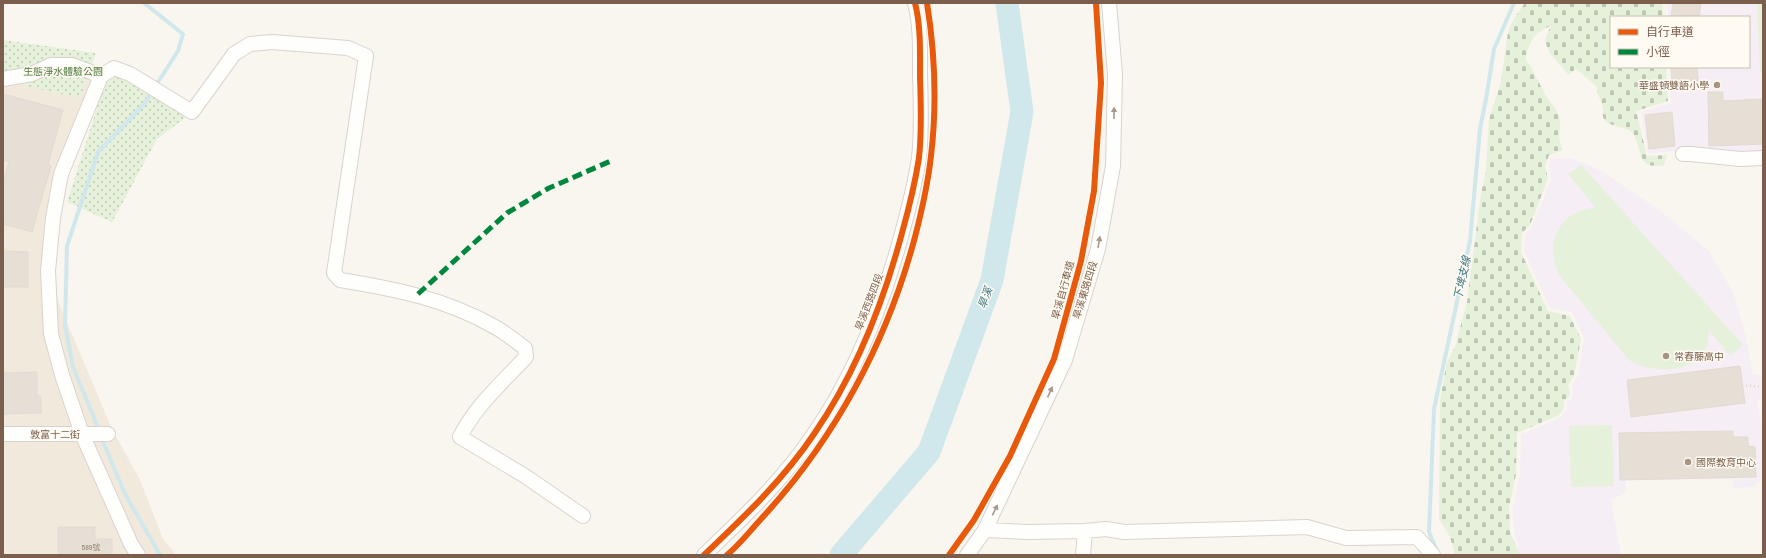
<svg xmlns="http://www.w3.org/2000/svg" width="1766" height="558" font-family="'Archivo Narrow','Noto Sans TC',sans-serif">
  <style>
    .residential { fill: #f2e9dd }
    .education { fill: #f6eef5 }
    .grass { fill: #e5f1da }
    .cemetery { fill: url(#cemetery-stones) }
    .park { fill: url(#park-dots) }
    .lines { fill: none; stroke-linecap: round; stroke-linejoin: round }
    .stream { stroke: #d0e7eb; stroke-width: 4 }
    .river { stroke: #d0e7eb; stroke-width: 23 }
    .building { fill: #e6dfd6; stroke: #e3dad1 }
    .minor-casing { stroke: #dad3cd; stroke-width: 16 }
    .path { stroke: #dcd6d0; stroke-width: 2.5; stroke-dasharray: 1 3; stroke-linecap: butt }
    .minor { stroke: #fefefd; stroke-width: 14 }
    .quiet { stroke: #00873e; stroke-width: 5; stroke-dasharray: 10 5; stroke-linecap: butt }
    .cycleway-casing { stroke: #fffbf3; stroke-width: 8 }
    .cycleway { stroke: #e8590c; stroke-width: 6 }
    .oneway { fill: #a9978a }
    .poi-dot { fill: #a79485; stroke: #fffbf3; stroke-width: 1.5 }
    .labels { text-anchor: middle; dominant-baseline: central; stroke-width: 3; stroke-linejoin: round; paint-order: stroke }
    .number-label { font-size: 8px; fill: #988171 }
    .park-label { font-size: 10px; fill: #4f7b40; stroke: #fffbf3 }
    .poi-label { font-size: 10px; fill: #7b5f4c; stroke: #fffbf3; text-anchor: start }
    .street-label { font-size: 10px; fill: #7b5f4c; stroke: #fffbf3 }
    .water-label { font-size: 11px; font-style: italic; fill: #417887; stroke: #fffbf3 }
  </style>
  <defs>
    <pattern id="cemetery-stones" width="16" height="16" patternUnits="userSpaceOnUse"><rect width="16" height="16" fill="#e5f1da"/><path d="M2 7V4a2 2 0 0 1 4 0v3zM10 15v-3a2 2 0 0 1 4 0v3z" fill="#bfc6b3"/></pattern>
    <pattern id="park-dots" width="8" height="8" patternUnits="userSpaceOnUse"><rect width="8" height="8" fill="#e5f1da"/><path d="M2 2h.1M6 6h.1" fill="none" stroke="#bfc6b3" stroke-width="1.8" stroke-linecap="round"/></pattern>
  </defs>
  <rect width="100%" height="100%" fill="#f9f6ef"/>
  <path class="residential" d="M3,46L97,77L42,263L112,429L140,480L163,539L176,555H3Z"/>
  <path class="education" d="M1668,3H1763V154H1720L1707,148L1648,154L1641,112L1671,103L1670,67H1749V17H1668Z
    M1571,158L1600,170L1659,210L1709,251L1733,292L1746,337L1753,374L1763,375V401L1757,400L1763,432V478L1754,487L1733,488V479L1626,480V493L1611,500L1621,555H1516L1518,545L1514,531L1513,508L1520,475L1521,435L1561,417L1567,409L1566,402L1571,400L1573,392L1572,386L1578,376L1584,338L1572,312L1550,308L1524,251L1525,234L1532,227L1551,180L1549,166L1551,159Z"/>
  <path class="grass" d="M1757,3H1763V72H1760Z
    M1581,165L1743,345L1730,356L1709,330C1708,336 1708,343 1706,348C1694,375 1650,373 1629,360L1560,276C1543,244 1559,210 1596,208L1568,174Z
    M1612,425L1614,486L1571,487L1569,426Z"/>
  <path class="cemetery" d="M1525,3H1662L1663,17H1611V67H1666L1668,101L1636,111L1647,156L1667,155L1664,165C1637,170 1643,152 1634,135C1628,124 1607,129 1603,117C1602,114 1604,110 1603,108C1601,98 1598,99 1597,87L1576,69L1568,75C1559,60 1549,59 1545,39L1551,26C1535,31 1528,43 1526,59C1533,70 1538,81 1544,92C1548,101 1556,107 1559,116C1563,129 1555,135 1563,150L1549,155L1545,166L1548,179L1530,225L1522,233L1521,252L1548,311L1570,316L1581,339L1574,376L1568,385L1570,392L1569,397L1564,401V408L1559,415L1517,433L1516,474L1509,508L1510,532L1520,555H1455L1450,537L1439,519L1440,400L1447,362L1455,347L1467,302L1481,193L1486,172L1489,118L1501,82L1508,32L1513,20Z"/>
  <path class="park" d="M3,40L96,53L80,98L3,81Z
    M116,76L129,79L186,117L157,139L112,222L67,202L105,83Z"/>
  <g class="lines">
    <path class="stream" d="M99,430L73,367L65,326L67,246L98,152L144,104L178,51L183,34L144,3
      M101,437L125,494L160,555
      M1438,553L1429,532L1434,409L1470,241L1480,129L1486,99L1494,49L1514,3"/>
    <path class="river" d="M841,555L929,452L992,280L1022,112L1007,3"/>
  </g>
  <path class="building" d="M1673,3H1701L1699,17H1671Z
    M1671,67H1697L1698,81H1672Z
    M1708,92H1723V101L1763,99V144L1709,146Z
    M3,94L63,110L48,165L51,166L32,232L3,224V184L9,161H3Z
    M1672,112L1675,146L1649,149L1645,115Z
    M3,251L28,252V287H3Z
    M1740,366L1745,403L1631,417L1627,380Z
    M37,372V396H41V413L3,414V373Z
    M1733,431V437H1748V446L1755,447L1756,477L1620,480L1619,433Z
    M58,527H95V539H112V555H58Z"/>
  <g class="lines">
    <defs>
      <path id="minor" d="M101,76L61,174L53,218L48,271L51,334L62,375L82,434L131,544L138,555
        M3,79L32,74L51,65H72L101,76L114,68L130,74L192,112L234,54L250,44L272,42L348,48L366,56L334,273L340,280C396,289 446,299 495,327C506,333 515,341 525,348L526,357C502,383 476,405 460,437L525,476L583,516
        M1683,154H1691L1740,159L1763,158
        M3,434H108
        M985,530L1028,532L1085,531L1106,529L1124,532L1307,527L1346,538L1417,537L1433,555
        M704,555C743,518 784,479 814,434C856,373 883,304 902,233C909,208 915,183 919,158C922,131 921,104 920,77C920,53 921,26 915,3
        M967,555L985,530L1065,360L1098,249L1113,166L1115,74L1109,3
        M1083,555L1085,531"/>
    </defs>
    <use href="#minor" class="minor-casing"/>
    <path class="path" d="M1742,385L1763,387"/>
    <use href="#minor" class="minor"/>
    <path class="quiet" d="M418,294L507,213L549,188L613,160"/>
    <defs>
      <path id="cycleway" d="M704,555C743,518 784,479 814,434C856,373 883,304 902,233C909,208 915,183 919,158C922,131 921,104 920,77C920,53 921,26 915,3
        M727,555C740,544 750,531 761,519C835,439 887,342 915,237C922,210 928,183 931,156C937,105 935,53 927,3
        M949,555L974,520L1010,456L1054,359L1081,261L1094,191L1101,83L1096,3"/>
    </defs>
    <use href="#cycleway" class="cycleway-casing"/>
    <use href="#cycleway" class="cycleway"/>
  </g>
  <defs><path id="oneway-solid" d="M-6-.8H1V-3.2L6.5 0L1 3.2V.8H-6Z"/></defs>
  <g class="oneway">
    <use href="#oneway-solid" transform="translate(1114 113) rotate(-89)"/>
    <use href="#oneway-solid" transform="translate(1099 242) rotate(-80)"/>
    <use href="#oneway-solid" transform="translate(1050 392) rotate(-66)"/>
    <use href="#oneway-solid" transform="translate(995 510) rotate(-64)"/>
  </g>
  <g class="poi-dot">
    <circle cx="1717" cy="85" r="4"/>
    <circle cx="1666" cy="356" r="4"/>
    <circle cx="1688" cy="462" r="4"/>
  </g>
  <g class="labels">
    <g class="number-label">
      <text x="91" y="547">589號</text>
    </g>
    <g class="park-label">
      <text x="63" y="71">生態淨水體驗公園</text>
    </g>
    <g class="poi-label">
      <text x="1709" y="85" text-anchor="end">華盛頓雙語小學</text>
      <text x="1674" y="356">常春藤高中</text>
      <text x="1696" y="462">國際教育中心</text>
    </g>
    <g class="street-label">
      <text transform="translate(1063 290) rotate(-75)">旱溪自行車道</text>
      <text transform="translate(1085 290) rotate(-73)">旱溪東路四段</text>
      <text transform="translate(869 302) rotate(-69)">旱溪西路四段</text>
      <text x="55" y="434">敦富十二街</text>
    </g>
    <g class="water-label">
      <text transform="translate(1462 278) rotate(-78)">下埤支線</text>
      <text transform="translate(985 298) rotate(-70)">旱溪</text>
    </g>
  </g>
  <rect width="1766" height="558" fill="none" stroke="#7b5f4c" stroke-width="8"/>
  <rect x="1610" y="16" width="140" height="52" fill="#fffbf3" stroke="#cabdb0"/>
  <rect x="1618" y="29" width="20" height="6" fill="#e8590c" stroke="#cabdb0"/>
  <text x="1646" y="36" font-size="12" fill="#7b5f4c">自行車道</text>
  <rect x="1618" y="49" width="20" height="6" fill="#00873e" stroke="#cabdb0"/>
  <text x="1646" y="56" font-size="12" fill="#7b5f4c">小徑</text>
</svg>
